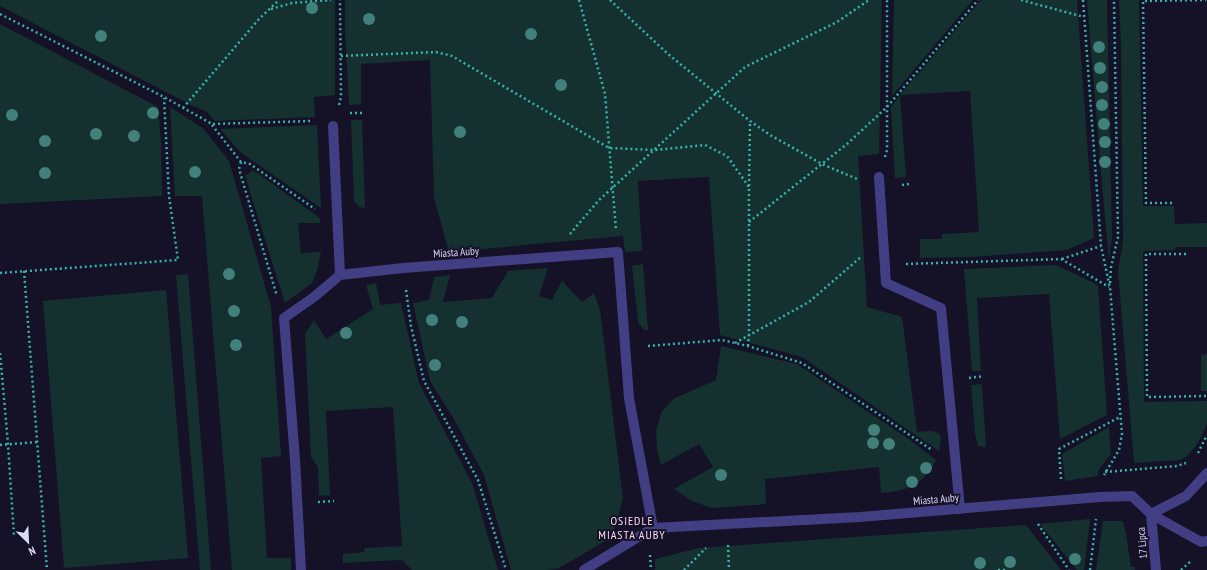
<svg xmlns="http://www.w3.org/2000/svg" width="1207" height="570" font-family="'PT Sans Narrow',sans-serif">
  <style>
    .green { fill: #143130 }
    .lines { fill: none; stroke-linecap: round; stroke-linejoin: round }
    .path { stroke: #36b4ae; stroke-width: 2.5; stroke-dasharray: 2 3; stroke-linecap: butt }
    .minor { stroke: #423e84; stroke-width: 10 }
    .tree { fill: #42807b }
    .labels { text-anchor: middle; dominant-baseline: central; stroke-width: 4; stroke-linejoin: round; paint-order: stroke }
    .street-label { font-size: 11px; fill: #ddd9fd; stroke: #151127 }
    .neighbourhood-label { font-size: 12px; letter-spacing: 1px; fill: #fddbf0; stroke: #151127 }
  </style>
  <rect width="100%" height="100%" fill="#151127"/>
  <path class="green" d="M0,0H335V95L314,97L315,117L215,121L207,112L193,106L0,6Z
    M345,0H882L879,154L858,156L867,307L902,317L917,432C926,432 934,428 941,436L939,451L802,357L720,335L709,177L638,181L642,251L625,252L623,236L449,252L434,198L430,60L361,64V104L349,105L345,32Z
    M894,0H973L892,96Z
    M981,0H1077L1094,238L1067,250L972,257L920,258V239H942V234L979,232L970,91L900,95L906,177L895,178L891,107L900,95Z
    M1087,0H1107L1112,237L1109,260L1102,185Z
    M1119,0H1139L1143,206H1174L1175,224L1207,223V247H1175V250L1143,251L1144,402L1207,401C1207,408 1207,417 1207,423C1203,435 1192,456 1180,460L1134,463L1118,271L1123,242L1121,45Z
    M0,24L158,107L161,142L162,196L0,204Z
    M170,107L203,128L229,161L271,307L281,456L261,458L267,558H291V570H232L202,196H175Z
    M351,120H362L365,208L359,207L354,201Z
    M317,125L321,208L240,152L220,129Z
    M253,170L320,218V223H298L301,253L321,252L317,270L312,283L285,303L245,176Z
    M643,264L648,330H644L638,322L632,266Z
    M1056,265L1094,283L1098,286L1107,415L1060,439L1049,294L977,298L981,371H972L964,269Z
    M548,268L539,296L552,300L562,281L582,302L594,293L600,310L623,499L612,537L559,568L548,570H511L484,475L455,421L430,381L413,303L429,300L434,277L450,275L443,302L492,298L508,271Z
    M188,274L211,570H200L176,275Z
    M376,283L380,305L401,303L419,383L472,483L498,570H412L402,560L343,563V554L364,552L365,548L402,546L393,407L326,411L330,495L319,496L318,467L311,457L305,334L314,320L326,339L373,309L366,285Z
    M166,290L188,558L64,568L43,301Z
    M721,346L797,364L910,440L936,460C923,485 908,491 881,493L879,467L765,479L766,504L712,508L692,501L674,489L713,467L699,444L661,465L657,450L656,430L662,411L675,398L716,380Z
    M1207,354V391H1201V355Z
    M982,384L986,447L978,446L975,433L971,385Z
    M1109,427L1111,454L1100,468L1097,476L1065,481L1062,454Z
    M1090,519L1084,570H1077L1040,524Z
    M1103,521H1123L1126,534L1131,567H1135V570H1096Z
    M1026,525L1061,570H655V559L699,548Z"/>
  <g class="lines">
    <path class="path" d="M579,0L605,94L616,230
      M610,0L668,54L750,121L770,135L822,164L857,179
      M1021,0L1084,17
      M1083,0L1101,246L1110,288L1122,434L1119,450L1104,475
      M271,9L292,3L331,0
      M0,14L164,97L212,124L312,121
      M341,56L436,52L452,56L609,148L655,150L705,145L727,156L749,187
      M339,105L341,97L340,0
      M183,108L259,19L279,0
      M350,113H365
      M212,125L241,162L250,164L315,209
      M885,157L887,150V0
      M241,162L239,169L277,296
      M902,185L909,184
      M1172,203H1146L1143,1L1206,0
      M749,222L847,144L887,107L978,0
      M570,234L599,200L745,67L837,22L869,0
      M1186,254H1146L1147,397L1207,396
      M1062,259L1101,246
      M906,264L1061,259L1109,287
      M24,271L47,570
      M0,273L178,260L169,196L164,98
      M1110,283L1111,267L1118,237L1114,0
      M406,290L411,326L424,381L478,480L506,570
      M735,343L809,302L862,256
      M648,346L722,340L748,346L802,363L932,450
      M748,346L749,335V187L750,121
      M0,353L8,444L14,536
      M969,378L984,376
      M0,445L37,442
      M1198,453L1207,435
      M1105,472L1177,466L1186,463
      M1061,479L1059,449L1120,417
      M318,502L334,501
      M1038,524L1069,570
      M728,545L729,570
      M650,555L651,570
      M684,570L706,548
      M998,570H1007
      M1090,570L1096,519
      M1181,570L1191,561"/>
    <path class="minor" d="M333,126L340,275
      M879,177L886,283L941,308L960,509
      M1151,514L1186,496L1207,473
      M1151,514L1156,570
      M653,528L860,517L1100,497L1132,496L1151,514L1201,542L1207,541
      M301,570L295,460L284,318L314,297L340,275L403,268L618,252L629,398L653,528L584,570"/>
  </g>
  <g class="tree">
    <circle cx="312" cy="8" r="6"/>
    <circle cx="369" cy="19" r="6"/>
    <circle cx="531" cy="34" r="6"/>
    <circle cx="101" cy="36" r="6"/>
    <circle cx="1099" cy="47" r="6"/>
    <circle cx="1100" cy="68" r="6"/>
    <circle cx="561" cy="85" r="6"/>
    <circle cx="1102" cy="87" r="6"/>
    <circle cx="1102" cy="105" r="6"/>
    <circle cx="153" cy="113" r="6"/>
    <circle cx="12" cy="115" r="6"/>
    <circle cx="1104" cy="124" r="6"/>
    <circle cx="460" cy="132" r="6"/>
    <circle cx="96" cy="134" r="6"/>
    <circle cx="134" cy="136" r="6"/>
    <circle cx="45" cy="141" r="6"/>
    <circle cx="1105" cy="142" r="6"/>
    <circle cx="1105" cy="162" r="6"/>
    <circle cx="195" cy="172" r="6"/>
    <circle cx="45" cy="173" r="6"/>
    <circle cx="229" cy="274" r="6"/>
    <circle cx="234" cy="311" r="6"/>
    <circle cx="432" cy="320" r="6"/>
    <circle cx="462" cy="322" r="6"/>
    <circle cx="346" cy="333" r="6"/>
    <circle cx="236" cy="345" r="6"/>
    <circle cx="435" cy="365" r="6"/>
    <circle cx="874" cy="430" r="6"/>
    <circle cx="873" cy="443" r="6"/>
    <circle cx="889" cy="444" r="6"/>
    <circle cx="926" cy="468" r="6"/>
    <circle cx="721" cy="475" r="6"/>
    <circle cx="912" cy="482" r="6"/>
    <circle cx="1075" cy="559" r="6"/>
    <circle cx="1010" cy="562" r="6"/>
    <circle cx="980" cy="563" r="6"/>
  </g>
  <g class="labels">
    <g class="street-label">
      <text transform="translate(456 252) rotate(-4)">Miasta Auby</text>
      <text transform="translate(936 499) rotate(-5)">Miasta Auby</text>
      <text transform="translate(1142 543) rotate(-95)">17 Lipca</text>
    </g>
    <g class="neighbourhood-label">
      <text x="632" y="520">OSIEDLE<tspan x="632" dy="14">MIASTA AUBY</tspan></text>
    </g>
  </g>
  <g transform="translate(28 542) rotate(156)" stroke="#151127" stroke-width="3" paint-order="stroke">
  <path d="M0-3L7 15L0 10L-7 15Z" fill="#ddd9fd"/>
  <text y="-6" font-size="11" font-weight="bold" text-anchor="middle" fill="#ddd9fd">N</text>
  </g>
</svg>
